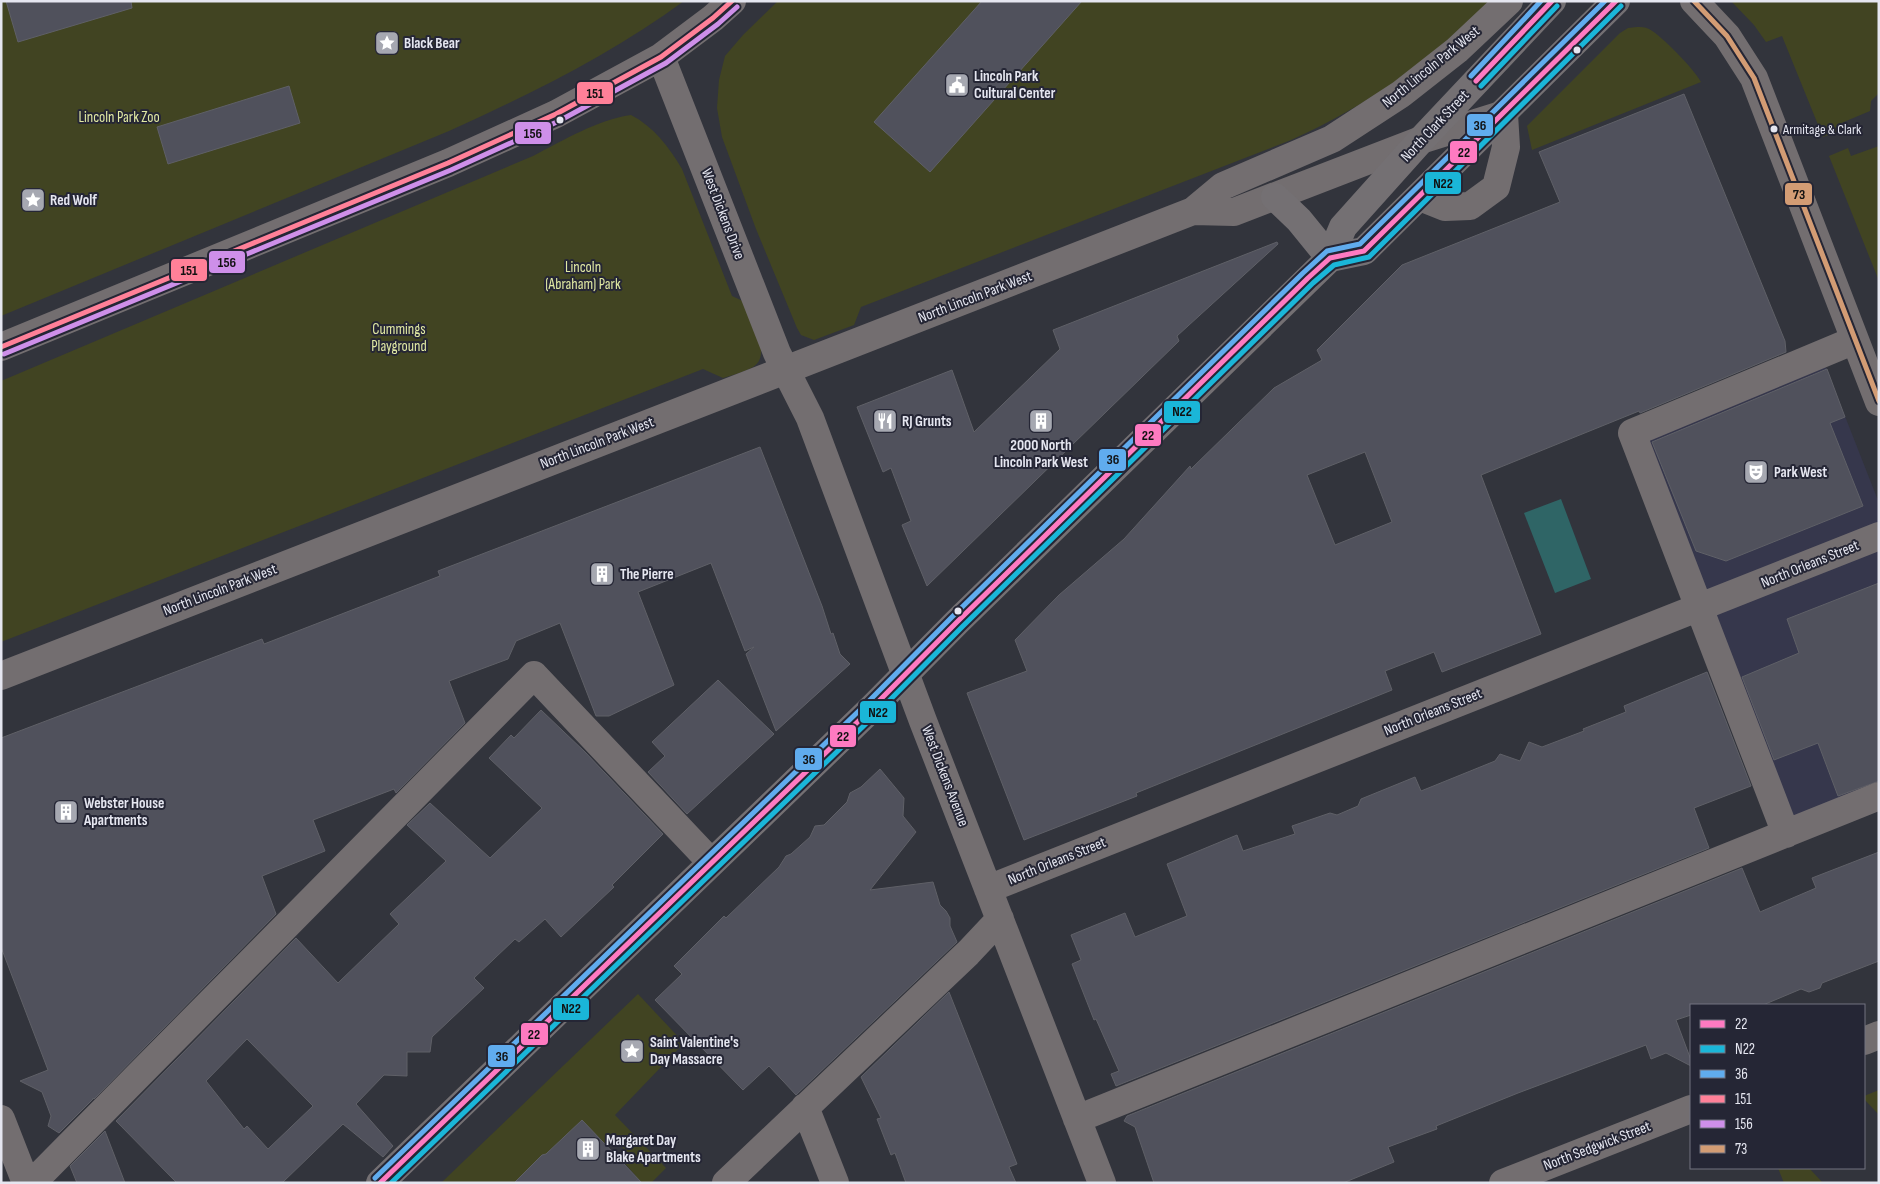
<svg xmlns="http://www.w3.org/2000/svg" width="1880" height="1184" font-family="'Sofia Sans Condensed',sans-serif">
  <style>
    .built { fill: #36374c }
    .green { fill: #414422 }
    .water { fill: #2f6566 }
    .building { fill: #50515c; stroke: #5f6067; fill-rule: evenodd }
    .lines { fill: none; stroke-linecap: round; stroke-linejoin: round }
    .minor { stroke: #736e70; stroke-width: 28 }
    .major { stroke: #747073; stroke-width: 28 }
    .bus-1-casing { stroke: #252635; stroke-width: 9 }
    .bus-2-casing { stroke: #252635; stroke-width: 9 }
    .bus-3-casing { stroke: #252635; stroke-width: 9 }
    .bus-4-casing { stroke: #252635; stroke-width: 9 }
    .bus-5-casing { stroke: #252635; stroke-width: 9 }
    .bus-6-casing { stroke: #252635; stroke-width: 9 }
    .bus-1 { stroke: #fe7ac1; stroke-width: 5 }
    .bus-2 { stroke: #1ab6d8; stroke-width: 5 }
    .bus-3 { stroke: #60acee; stroke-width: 5 }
    .bus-4 { stroke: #ff8098; stroke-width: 5 }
    .bus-5 { stroke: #ce8fe9; stroke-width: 5 }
    .bus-6 { stroke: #d39c74; stroke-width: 5 }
    .bus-dot { fill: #e5e6f0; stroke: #252635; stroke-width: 2 }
    .labels { text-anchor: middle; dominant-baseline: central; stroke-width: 4; stroke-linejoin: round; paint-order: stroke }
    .bus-label { font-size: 14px; fill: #e5e6f0; stroke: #252635; text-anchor: start }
    .poi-label { font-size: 15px; font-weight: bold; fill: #e5e6f0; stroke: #252635; text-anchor: start }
    .street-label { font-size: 15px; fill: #e5e6f0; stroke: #252635 }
    .park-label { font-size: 15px; fill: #e1e9a3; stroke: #252635 }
    .line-badge { stroke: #252635; stroke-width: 2 }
    .pale-badge-label { font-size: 14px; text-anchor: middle; font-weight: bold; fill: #111 }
  </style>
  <rect width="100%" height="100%" fill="#32343c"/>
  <path class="built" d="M1823,360L1879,503V804L1795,838L1639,435Z"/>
  <path class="green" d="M1,1H684C612,54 531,94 449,131L1,316Z
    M778,1H1493C1434,59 1367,106 1291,140L861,307L854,325L814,340L801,335L797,328L756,229L722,137L717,108L719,80L725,56L743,35Z
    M1731,1H1879V93L1871,101L1870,111L1839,124L1842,130L1823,137L1782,36L1766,42L1754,25Z
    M1637,27C1641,27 1645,27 1649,29C1661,35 1695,70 1701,82L1532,150L1527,126L1620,33L1628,28Z
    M631,115C654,127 669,147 682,169L732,296L747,303C753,320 772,356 753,367C744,372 733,375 723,378L703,369L1,642V381L533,156C564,140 597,120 631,115Z
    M1879,146V281L1829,156L1848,148L1851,156Z
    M638,994L684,1043L615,1115L666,1168L651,1183H630L636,1176L621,1159L627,1152L613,1138L606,1145L582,1120L546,1154L542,1155L516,1183H441Z
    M1879,1090V1115L1864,1099V1096Z
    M1778,1168H1809L1823,1183H1784Z"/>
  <path class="water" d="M1561,499L1591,579L1555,593L1524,513Z"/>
  <path class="building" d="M6,1H131L132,8L18,42Z
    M982,1H1082L930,172L874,122Z
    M289,86L300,123L168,164L157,127Z
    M1684,94L1785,341L1786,352L1640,413L1639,411L1481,475L1541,634L1442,672L1434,652L1385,671L1392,690L1136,793L1137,796L1024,840L967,693L1027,671L1015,640L1059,595L1124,539L1190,466L1191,469L1274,388L1322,360L1317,350L1402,265L1560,202L1539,152ZM1365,452L1392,522L1335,545L1307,475Z
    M1277,242L1278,244L1177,336L1179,341L927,586L902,525L911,521L891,468L883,472L857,407L952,370L974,432L1060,349L1053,330Z
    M1827,369L1845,417L1830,423L1863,506L1726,561L1696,551L1652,442Z
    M760,447L822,606L831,634L833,633L840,654L850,664L776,731L746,654L754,647L745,651L711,563L638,592L674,685L609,716H596L560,623L516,641L508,659L449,681L465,723L396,793L394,789L313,820L325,851L262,876L276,914L94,1099L93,1098V1099L59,1133L48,1126L51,1116L42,1092L20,1081L48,1070L1,947V738L262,639L264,644L440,576L438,571Z
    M1879,583V781L1838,796L1818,743L1774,760L1742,677L1799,653L1787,619Z
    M1707,672L1751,786L1694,808L1709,848L1116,1086L1111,1074L1119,1071L1096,1019L1094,1020L1072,964L1081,960L1071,935L1125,913L1135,937L1187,916L1167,864L1237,835L1243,851L1295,834L1292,826L1330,813L1337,815L1358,806L1361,799L1415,777L1421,791L1495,761L1500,754L1520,761L1529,742L1542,747L1584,731L1583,729L1626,712L1624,706Z
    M718,680L774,734L687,814L648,772L665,756L652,742Z
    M541,710L585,752L663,834L612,885L614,887L561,937L545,919L519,942L515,939L474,978L484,988L432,1037L430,1052H407V1076L384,1075L356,1104L393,1146L383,1157L343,1124L282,1183H177L116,1121L296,938L338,983L399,924L390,914L446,861L407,825L430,803L490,858L542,808L489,758L511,735L514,738ZM247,1039L313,1106L268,1149L247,1126L244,1129L206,1081Z
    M880,769L904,798L903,816L916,832L870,890L933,882L940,905L946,911L950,918V926L957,942L796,1095L769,1066L743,1090L655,1000L682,974L674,966L724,916L726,918L779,867L786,856L791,854L810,837L815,826L824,825L847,802L850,793L861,787Z
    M1879,852V961L1822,983L1820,988L1809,992L1801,989L1763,1005H1691V1015L1676,1020L1691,1060V1066L1666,1053L1651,1059L1646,1045L1518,1093L1436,1126L1437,1129L1388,1147L1394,1162L1343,1183H1154L1135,1127L1124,1121L1127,1116L1742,868L1760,912L1816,888L1812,878Z
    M949,992L1017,1164L1009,1167L1016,1183H906L895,1153L891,1155L877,1119L881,1118L861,1077Z
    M582,1120L642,1183H514L542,1155L546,1154Z
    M105,1131L125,1183H77L70,1166Z"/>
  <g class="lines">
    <path class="minor" d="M1694,1L1727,36L1754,78L1879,402
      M661,57L777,353L810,418L923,721L1102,1183
      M1193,211L1234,212L1421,140L1504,114L1506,147L1496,187L1470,206L1445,207L1420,197
      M1,347L448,163L556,114L661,57L713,18L732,1
      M1,676L1193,211L1223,186L1332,139L1401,94L1457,50L1509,1
      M1786,834L1632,433L1855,340
      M988,889L1879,536
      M1864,1041L1879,1035
      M805,1107L835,1183
      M1,1119L26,1183
      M1077,1119L1879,796
      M32,1183L534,675L711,862
      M726,1183L968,953L1000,919
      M1503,1183L1691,1109"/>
    <path class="major" d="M1275,197L1299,220L1330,258
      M1330,258L1364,251L1616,1
      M380,1183L872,708L957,622L1330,258L1343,227L1421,140L1552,1"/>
    <defs>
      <path id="bus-1" d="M1476,81L1552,1
        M380,1183L872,708L957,622L1308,278L1330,258L1364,251L1616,1"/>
      <path id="bus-2" d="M1481,86L1557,6
        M391,1183L877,713L962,627L1313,283L1334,265L1369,257L1621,6"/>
      <path id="bus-3" d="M1471,76L1541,1
        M375,1178L867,703L952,617L1303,273L1327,251L1360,244L1605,1"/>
      <path id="bus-4" d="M1,347L448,163L556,114L661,57L713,18L732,1"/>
      <path id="bus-5" d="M4,354L451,170L559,121L666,63L718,24L737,7"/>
      <path id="bus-6" d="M1694,1L1727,36L1754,78L1879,401"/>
    </defs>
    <use href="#bus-1" class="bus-1-casing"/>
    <use href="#bus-2" class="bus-2-casing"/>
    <use href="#bus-3" class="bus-3-casing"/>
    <use href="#bus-4" class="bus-4-casing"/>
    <use href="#bus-5" class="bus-5-casing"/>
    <use href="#bus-6" class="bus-6-casing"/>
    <use href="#bus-1" class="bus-1"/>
    <use href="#bus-2" class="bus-2"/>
    <use href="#bus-3" class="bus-3"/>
    <use href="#bus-4" class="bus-4"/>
    <use href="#bus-5" class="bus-5"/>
    <use href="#bus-6" class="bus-6"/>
  </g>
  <defs>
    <symbol id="sight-square" viewBox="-11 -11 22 22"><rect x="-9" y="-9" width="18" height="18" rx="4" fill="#a6a8b1" stroke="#252635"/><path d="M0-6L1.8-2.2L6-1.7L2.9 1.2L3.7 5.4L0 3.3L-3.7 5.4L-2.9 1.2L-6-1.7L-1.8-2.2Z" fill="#fff"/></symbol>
    <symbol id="civic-square" viewBox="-11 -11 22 22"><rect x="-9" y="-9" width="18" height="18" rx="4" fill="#a6a8b1" stroke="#252635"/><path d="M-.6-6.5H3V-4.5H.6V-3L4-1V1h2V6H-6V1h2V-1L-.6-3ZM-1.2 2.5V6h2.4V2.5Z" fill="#fff"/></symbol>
    <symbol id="restaurant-square" viewBox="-11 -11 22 22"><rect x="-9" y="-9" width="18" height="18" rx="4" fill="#a6a8b1" stroke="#252635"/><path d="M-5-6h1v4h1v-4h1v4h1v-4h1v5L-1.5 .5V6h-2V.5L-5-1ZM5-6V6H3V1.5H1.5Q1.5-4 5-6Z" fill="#fff"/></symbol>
    <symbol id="building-square" viewBox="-11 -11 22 22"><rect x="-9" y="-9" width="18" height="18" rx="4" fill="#a6a8b1" stroke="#252635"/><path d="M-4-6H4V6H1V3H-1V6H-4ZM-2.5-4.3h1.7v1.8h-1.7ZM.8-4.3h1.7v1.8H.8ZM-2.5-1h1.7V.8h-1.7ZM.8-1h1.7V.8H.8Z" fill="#fff"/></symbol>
    <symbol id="theatre-square" viewBox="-11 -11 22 22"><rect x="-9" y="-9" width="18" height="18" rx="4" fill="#a6a8b1" stroke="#252635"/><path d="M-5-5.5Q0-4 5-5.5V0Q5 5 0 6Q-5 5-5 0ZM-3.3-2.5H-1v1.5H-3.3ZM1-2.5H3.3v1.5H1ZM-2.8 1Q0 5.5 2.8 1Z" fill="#fff"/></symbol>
  </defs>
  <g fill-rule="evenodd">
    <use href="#sight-square" x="373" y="29" width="28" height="28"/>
    <use href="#civic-square" x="943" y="71" width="28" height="28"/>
    <use href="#sight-square" x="19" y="186" width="28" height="28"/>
    <use href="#restaurant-square" x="871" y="407" width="28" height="28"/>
    <use href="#building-square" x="1027" y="407" width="28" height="28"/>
    <use href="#theatre-square" x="1742" y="458" width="28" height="28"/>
    <use href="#building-square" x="588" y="560" width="28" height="28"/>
    <use href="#building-square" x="52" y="798" width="28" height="28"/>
    <use href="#sight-square" x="618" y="1037" width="28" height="28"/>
    <use href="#building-square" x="574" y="1135" width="28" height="28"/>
  </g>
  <g class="bus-dot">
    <circle cx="1577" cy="50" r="4.5"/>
    <circle cx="560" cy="120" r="4.5"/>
    <circle cx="1774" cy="129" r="4.5"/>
    <circle cx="958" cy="611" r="4.5"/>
  </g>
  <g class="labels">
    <g class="bus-label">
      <text x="1783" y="129">Armitage &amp; Clark</text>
    </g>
    <g class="poi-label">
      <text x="404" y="43">Black Bear</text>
      <text x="974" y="76">Lincoln Park<tspan x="974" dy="17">Cultural Center</tspan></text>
      <text x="50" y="200">Red Wolf</text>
      <text x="902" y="421">RJ Grunts</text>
      <text x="1041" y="445" text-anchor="middle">2000 North<tspan x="1041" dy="17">Lincoln Park West</tspan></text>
      <text x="1774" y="472">Park West</text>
      <text x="620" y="574">The Pierre</text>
      <text x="84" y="803">Webster House<tspan x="84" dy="17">Apartments</tspan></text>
      <text x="650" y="1042">Saint Valentine's<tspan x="650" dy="17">Day Massacre</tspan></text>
      <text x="606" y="1140">Margaret Day<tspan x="606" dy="17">Blake Apartments</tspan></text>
    </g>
    <g class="street-label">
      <text transform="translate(1431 67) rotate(-39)">North Lincoln Park West</text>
      <text transform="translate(1435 126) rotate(-47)">North Clark Street</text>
      <text transform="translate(723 214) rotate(69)">West Dickens Drive</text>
      <text transform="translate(975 297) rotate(-21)">North Lincoln Park West</text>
      <text transform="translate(597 443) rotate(-21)">North Lincoln Park West</text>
      <text transform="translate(1810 564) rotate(-22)">North Orleans Street</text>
      <text transform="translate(220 590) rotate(-21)">North Lincoln Park West</text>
      <text transform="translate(1433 712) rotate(-22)">North Orleans Street</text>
      <text transform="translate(945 776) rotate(69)">West Dickens Avenue</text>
      <text transform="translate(1057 861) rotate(-22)">North Orleans Street</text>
      <text transform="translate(1597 1146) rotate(-21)">North Sedgwick Street</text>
    </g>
    <g class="park-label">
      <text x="119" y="117">Lincoln Park Zoo</text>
      <text x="583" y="267">Lincoln<tspan x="583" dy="17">(Abraham) Park</tspan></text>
      <text x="399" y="329">Cummings<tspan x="399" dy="17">Playground</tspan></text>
    </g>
  </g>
  <g class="line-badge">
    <rect x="576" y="81" width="38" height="24" rx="5" fill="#ff8098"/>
    <rect x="1466" y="113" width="28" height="24" rx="5" fill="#60acee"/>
    <rect x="514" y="121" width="38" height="24" rx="5" fill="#ce8fe9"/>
    <rect x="1449" y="140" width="29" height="24" rx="5" fill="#fe7ac1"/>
    <rect x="1424" y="171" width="38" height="24" rx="5" fill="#1ab6d8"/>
    <rect x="1784" y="182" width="29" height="24" rx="5" fill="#d39c74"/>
    <rect x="208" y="250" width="38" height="24" rx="5" fill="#ce8fe9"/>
    <rect x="170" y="258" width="38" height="24" rx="5" fill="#ff8098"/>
    <rect x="1163" y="400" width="38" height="24" rx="5" fill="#1ab6d8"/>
    <rect x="1134" y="423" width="28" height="24" rx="5" fill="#fe7ac1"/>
    <rect x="1098" y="448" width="29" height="24" rx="5" fill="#60acee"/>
    <rect x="859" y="700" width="38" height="24" rx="5" fill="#1ab6d8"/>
    <rect x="829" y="724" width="28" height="24" rx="5" fill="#fe7ac1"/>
    <rect x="794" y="747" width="29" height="24" rx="5" fill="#60acee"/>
    <rect x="552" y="997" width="38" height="24" rx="5" fill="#1ab6d8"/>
    <rect x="520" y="1022" width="29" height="24" rx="5" fill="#fe7ac1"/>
    <rect x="487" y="1044" width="29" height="24" rx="5" fill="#60acee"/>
  </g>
  <g class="pale-badge-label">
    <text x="595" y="98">151</text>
    <text x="1480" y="130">36</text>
    <text x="533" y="138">156</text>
    <text x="1464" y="157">22</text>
    <text x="1443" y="188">N22</text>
    <text x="1799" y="199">73</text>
    <text x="227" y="267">156</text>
    <text x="189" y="275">151</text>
    <text x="1182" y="416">N22</text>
    <text x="1148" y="440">22</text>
    <text x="1113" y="464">36</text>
    <text x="878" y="717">N22</text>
    <text x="843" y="741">22</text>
    <text x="809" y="764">36</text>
    <text x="571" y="1013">N22</text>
    <text x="534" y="1039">22</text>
    <text x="502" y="1061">36</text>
  </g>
  <rect width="1880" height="1184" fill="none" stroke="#e5e6f0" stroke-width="5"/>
  <rect x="1690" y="1004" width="175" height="165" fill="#252635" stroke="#727380"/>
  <rect x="1700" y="1020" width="25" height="8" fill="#fe7ac1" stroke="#727380"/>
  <text x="1735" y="1029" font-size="15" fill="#e5e6f0">22</text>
  <rect x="1700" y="1045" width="25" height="8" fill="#1ab6d8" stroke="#727380"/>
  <text x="1735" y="1054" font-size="15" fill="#e5e6f0">N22</text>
  <rect x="1700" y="1070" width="25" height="8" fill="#60acee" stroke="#727380"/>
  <text x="1735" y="1079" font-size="15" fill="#e5e6f0">36</text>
  <rect x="1700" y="1095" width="25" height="8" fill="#ff8098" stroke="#727380"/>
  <text x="1735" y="1104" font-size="15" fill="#e5e6f0">151</text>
  <rect x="1700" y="1120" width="25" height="8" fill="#ce8fe9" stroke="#727380"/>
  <text x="1735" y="1129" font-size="15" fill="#e5e6f0">156</text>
  <rect x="1700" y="1145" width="25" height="8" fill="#d39c74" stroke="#727380"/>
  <text x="1735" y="1154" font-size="15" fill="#e5e6f0">73</text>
</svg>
